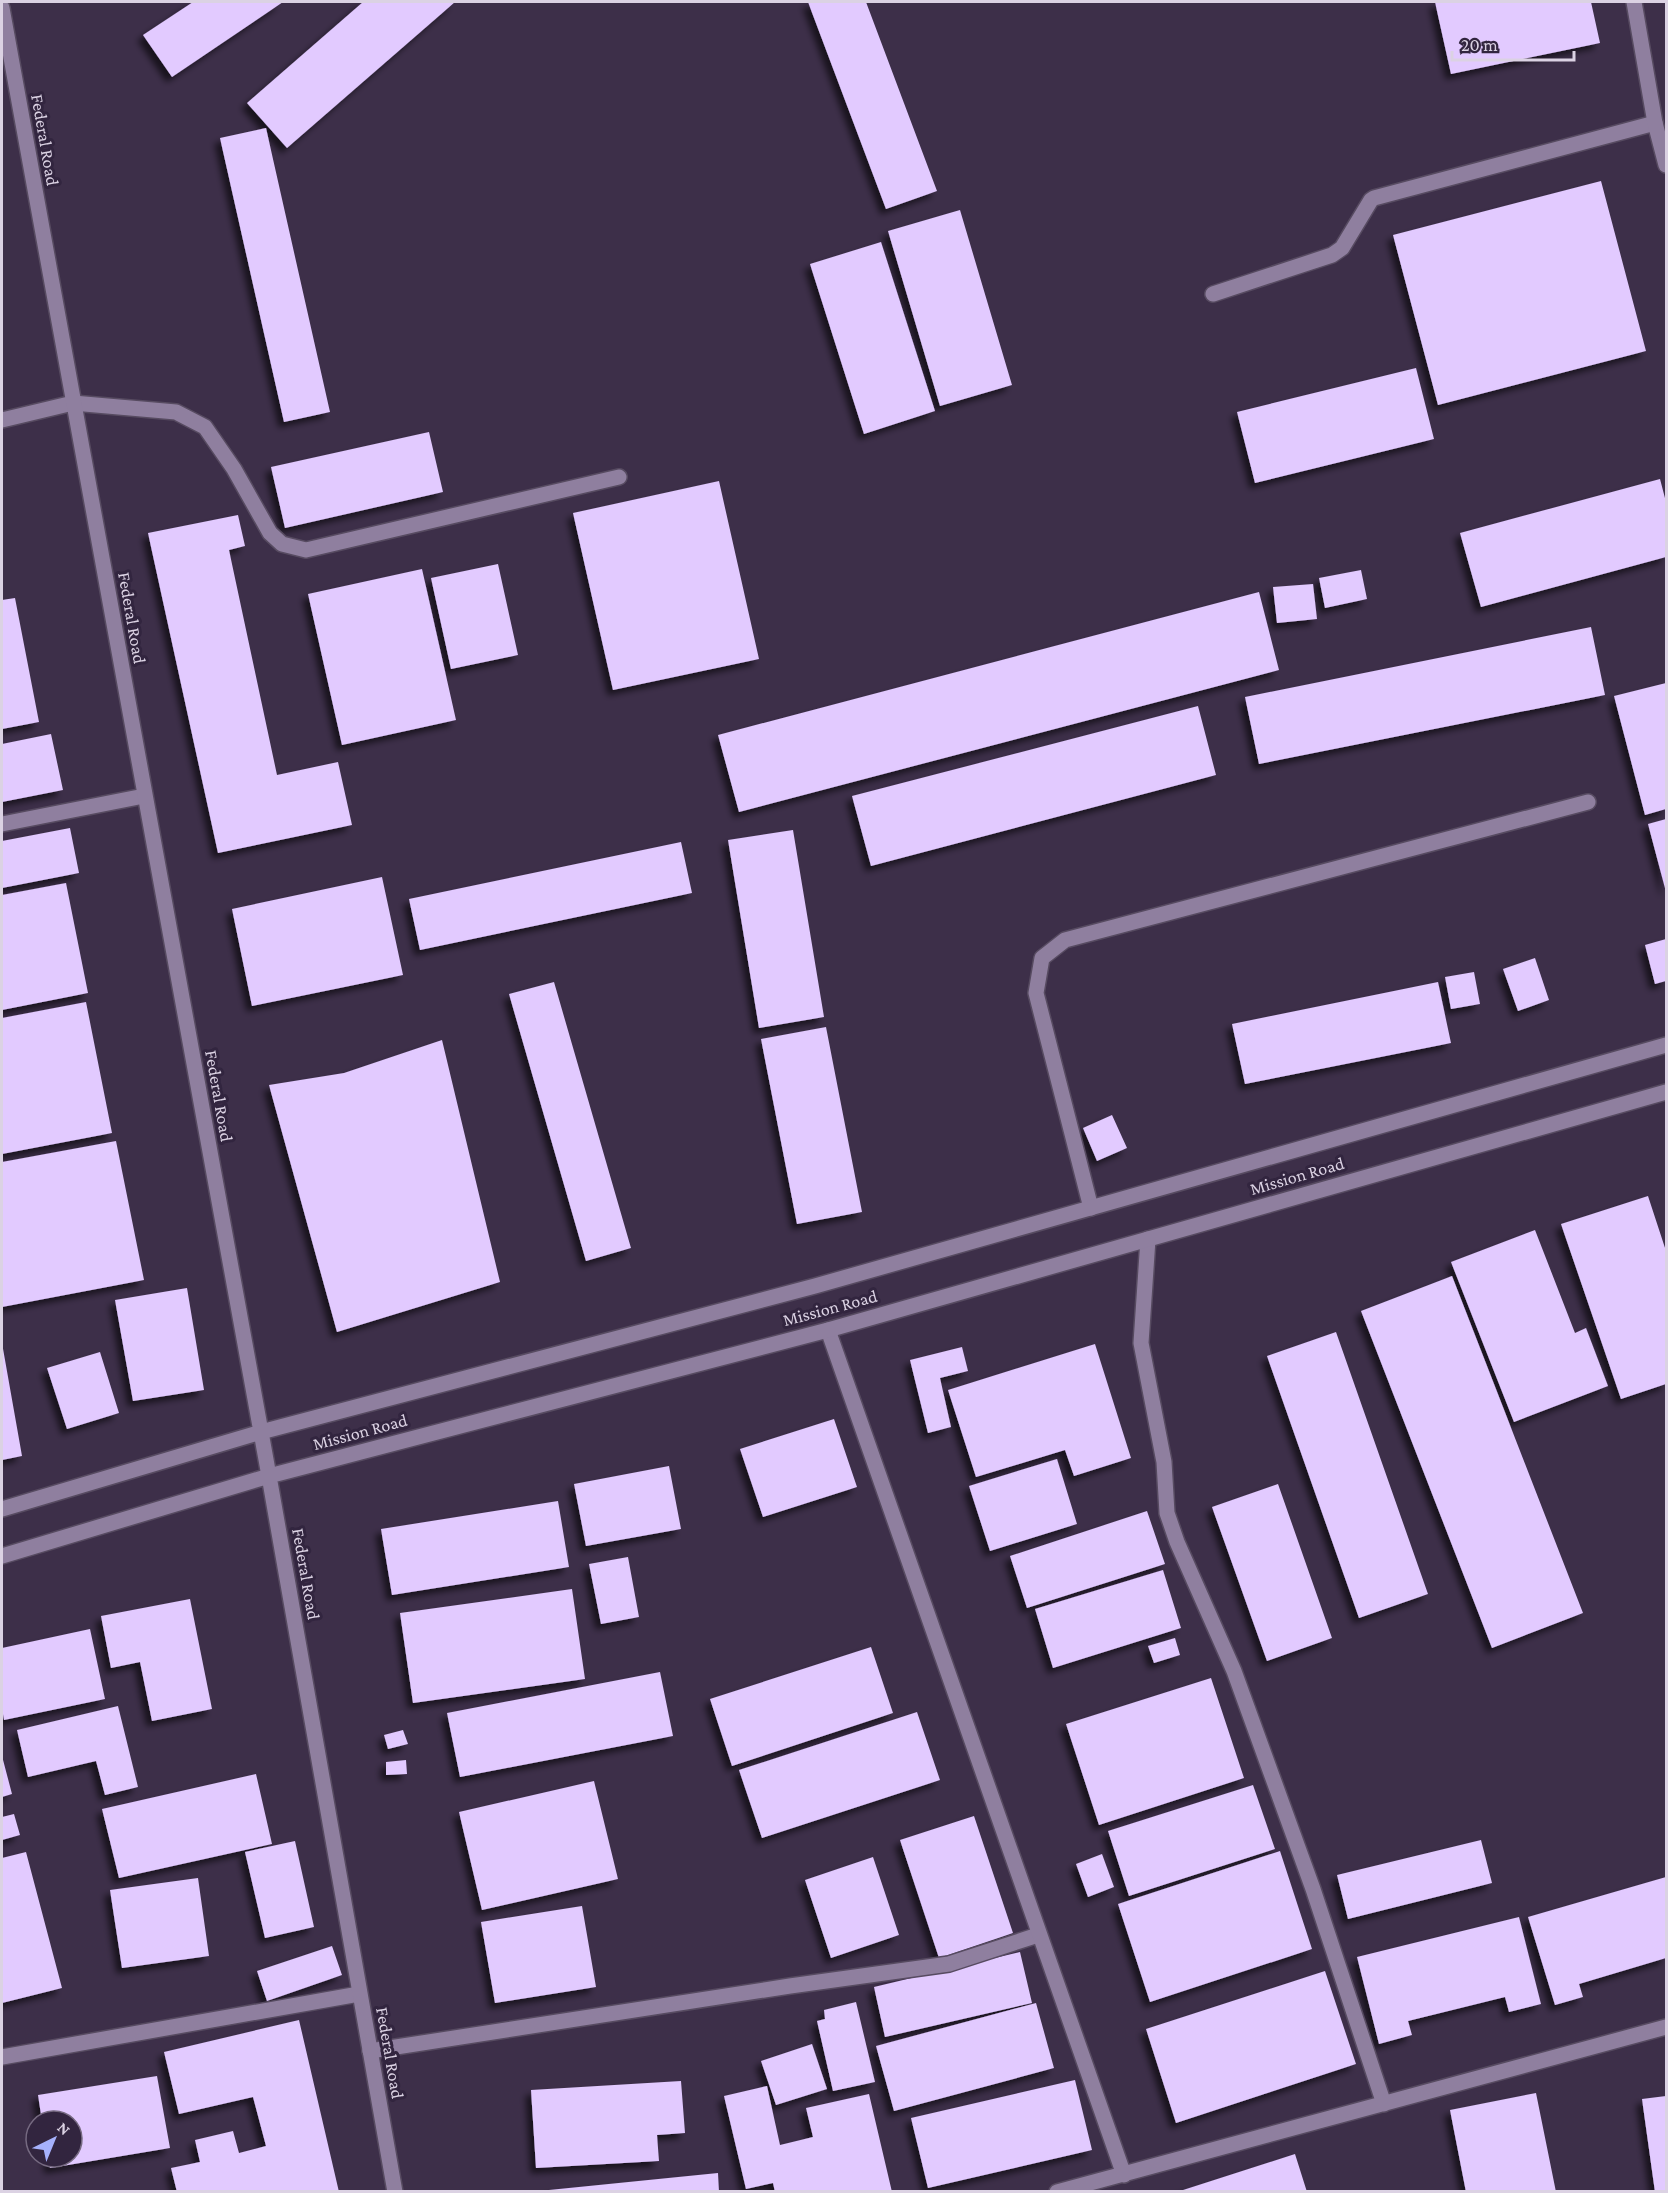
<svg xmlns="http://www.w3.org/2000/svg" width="1668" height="2193" font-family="'Crimson Pro',serif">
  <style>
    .building { fill: #e2caff; filter: url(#shadow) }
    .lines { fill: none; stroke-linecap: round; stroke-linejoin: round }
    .service-casing { stroke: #574b61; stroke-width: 18 }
    .minor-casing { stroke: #574b61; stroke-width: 18 }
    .tertiary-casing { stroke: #574b61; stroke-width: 18 }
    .service { stroke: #8f7f9f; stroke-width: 15 }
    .minor { stroke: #8f7f9f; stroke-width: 15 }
    .tertiary { stroke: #8f7f9f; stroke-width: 15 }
    .labels { text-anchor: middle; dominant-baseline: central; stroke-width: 6; stroke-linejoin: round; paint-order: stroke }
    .street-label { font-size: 18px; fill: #dbd2e3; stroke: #32253f }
  </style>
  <defs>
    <filter id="shadow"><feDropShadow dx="-5.5" dy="5.5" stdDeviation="3" flood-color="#0009"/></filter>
  </defs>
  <rect width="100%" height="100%" fill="#3d2f49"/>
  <path class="building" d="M193,2H283L172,77L143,35Z
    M363,2H455L287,148L247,103Z
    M808,2H866L937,191L886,209Z
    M1435,2H1591L1600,43L1451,74Z
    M266,128L330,412L284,422L220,138Z
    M1601,181L1646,351L1438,405L1393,235Z
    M960,210L1012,385L940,406L888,231Z
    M881,242L935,411L864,434L810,264Z
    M1416,368L1434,439L1255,483L1237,412Z
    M429,432L443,492L285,528L271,467Z
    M1660,479L1666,502V557L1481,607L1460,533Z
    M719,481L759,659L613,690L573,513Z
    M238,515L245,546L229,550L277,775L338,762L352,825L218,853L148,533Z
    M498,564L518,655L451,669L431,578Z
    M422,569L456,720L342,745L308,594Z
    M1361,570L1367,599L1325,608L1319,578Z
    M1313,584L1317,619L1277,623L1273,587Z
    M1259,592L1279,670L739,812L718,735Z
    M15,598L39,722L2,729V600Z
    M1591,627L1605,695L1259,764L1245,697Z
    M1666,683V809L1645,815L1614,696Z
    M1198,706L1216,775L871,866L852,796Z
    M51,734L63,790L2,802V744Z
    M1666,819V892L1648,824Z
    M70,828L79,873L2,888V841Z
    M793,830L824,1017L759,1028L728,840Z
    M681,842L692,893L420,950L409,899Z
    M382,877L403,975L252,1006L232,909Z
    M66,883L88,993L2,1010V895Z
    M1666,939V981L1655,984L1645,945Z
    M1535,958L1549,1000L1518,1011L1503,969Z
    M1474,972L1480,1004L1451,1009L1445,977Z
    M554,982L631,1248L586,1261L509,994Z
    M1438,982L1451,1043L1245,1084L1232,1024Z
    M86,1002L112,1133L2,1154V1018Z
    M826,1027L862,1212L797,1224L761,1039Z
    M442,1040L500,1282L337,1332L269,1085L344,1073Z
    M1112,1115L1127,1148L1097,1161L1083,1128Z
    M116,1141L144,1280L2,1307V1162Z
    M1648,1196L1666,1251V1384L1621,1399L1561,1224Z
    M1535,1230L1575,1333L1586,1328L1608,1386L1514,1422L1451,1262Z
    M1452,1276L1583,1613L1492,1648L1361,1311Z
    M187,1288L204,1390L133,1401L115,1300Z
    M1336,1332L1428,1594L1359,1618L1267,1356Z
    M2,1343L22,1456L2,1460Z
    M1095,1344L1131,1458L1074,1476L1065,1450L976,1477L948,1390Z
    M962,1347L968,1371L940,1378L951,1427L928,1433L910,1360Z
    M100,1352L119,1413L67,1429L47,1368Z
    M834,1419L857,1487L763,1517L740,1449Z
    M1057,1459L1077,1524L990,1551L969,1486Z
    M669,1466L681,1529L586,1546L574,1484Z
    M1278,1484L1332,1638L1267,1661L1212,1507Z
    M558,1501L569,1567L392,1595L381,1529Z
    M1147,1511L1165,1564L1027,1608L1010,1556Z
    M628,1557L639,1617L601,1624L589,1564Z
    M1163,1570L1181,1628L1053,1668L1035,1609Z
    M572,1589L585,1679L413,1703L400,1613Z
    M190,1599L212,1709L152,1721L140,1662L111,1668L101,1616Z
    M90,1629L105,1699L4,1720L2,1708V1648Z
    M1175,1638L1180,1655L1154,1663L1148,1646Z
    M871,1647L893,1713L732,1766L710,1699Z
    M660,1672L673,1736L460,1777L447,1713Z
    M1211,1678L1244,1778L1099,1825L1066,1724Z
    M118,1706L138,1787L105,1795L96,1761L28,1777L17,1730Z
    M917,1712L940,1780L762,1838L739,1770Z
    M403,1730L408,1744L388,1749L384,1735Z
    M2,1756L12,1794L2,1797Z
    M406,1760L407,1774L386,1775V1762Z
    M256,1774L272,1844L119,1878L102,1809Z
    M594,1781L618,1879L482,1910L459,1812Z
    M1253,1785L1275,1849L1129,1896L1108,1831Z
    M14,1814L20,1835L2,1840V1817Z
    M974,1816L1013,1933L939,1958L900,1840Z
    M1481,1840L1492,1883L1348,1919L1337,1875Z
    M295,1841L314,1927L265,1938L245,1852Z
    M1280,1851L1312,1949L1150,2002L1118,1904Z
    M26,1852L62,1988L2,2003V1858Z
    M1102,1854L1114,1887L1088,1897L1076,1864Z
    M873,1857L899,1935L831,1958L805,1880Z
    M1666,1877V1958L1579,1984L1583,1997L1555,2005L1528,1917Z
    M198,1878L209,1956L122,1968L110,1890Z
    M582,1906L596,1987L495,2003L481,1922Z
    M1519,1917L1541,2004L1509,2012L1505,1997L1408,2021L1412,2035L1379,2044L1357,1957Z
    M332,1946L342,1975L267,2001L257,1971Z
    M1020,1952L1032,2003L885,2037L874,1987Z
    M1325,1971L1356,2064L1176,2123L1146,2029Z
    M856,2002L875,2082L833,2091L817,2021L825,2019L824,2010Z
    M1036,2003L1054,2068L894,2111L876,2046Z
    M299,2020L339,2192H177L171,2168L200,2162L195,2140L233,2131L239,2153L266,2146L253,2097L179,2114L164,2052Z
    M812,2044L827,2089L776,2105L761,2061Z
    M157,2076L170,2148L50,2168L48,2157H72V2121H42L38,2095Z
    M1075,2080L1092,2150L928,2188L911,2118Z
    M681,2081L685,2133L657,2135L659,2161L536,2168L531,2090Z
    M767,2086L780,2145L813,2137L806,2108L869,2094L892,2192H775L773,2183L746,2189L724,2096Z
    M1536,2093L1556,2192H1466L1450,2110Z
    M1666,2096V2192H1655L1642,2099Z
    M1295,2154L1307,2192H1180V2191Z
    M718,2173L719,2192H549V2190Z"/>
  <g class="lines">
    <defs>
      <path id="service" d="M1213,294L1332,255L1342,248L1371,200L1374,198L1655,123
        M73,403L176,412L205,427L234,469L270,533L282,544L306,550L619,477
        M2,824L144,796
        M1091,1208L1036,993L1042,958L1065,940L1588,802
        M370,2051L790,1986L949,1964L1038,1935"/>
      <path id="minor" d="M1634,2L1655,123L1666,165
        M2,420L73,403
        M1148,1239L1141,1343L1164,1462L1167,1513L1177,1542L1234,1671L1313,1889L1384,2104
        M828,1330L1124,2175
        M2,2057L359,1994
        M1057,2192L1666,2027"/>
      <path id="tertiary" d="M2,8L269,1476L395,2192
        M2,1509L261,1432L815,1286L1666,1045
        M2,1556L269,1476L828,1330L1666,1092"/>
    </defs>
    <use href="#service" class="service-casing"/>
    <use href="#minor" class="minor-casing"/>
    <use href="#tertiary" class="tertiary-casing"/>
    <use href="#service" class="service"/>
    <use href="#minor" class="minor"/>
    <use href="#tertiary" class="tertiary"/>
  </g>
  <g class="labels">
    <g class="street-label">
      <text transform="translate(45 140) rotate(80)">Federal Road</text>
      <text transform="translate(132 618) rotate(80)">Federal Road</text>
      <text transform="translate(219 1096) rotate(80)">Federal Road</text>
      <text transform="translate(1297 1176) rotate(-16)">Mission Road</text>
      <text transform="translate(830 1308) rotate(-15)">Mission Road</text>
      <text transform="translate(360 1432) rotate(-15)">Mission Road</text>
      <text transform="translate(306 1574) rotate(80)">Federal Road</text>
      <text transform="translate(390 2053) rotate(80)">Federal Road</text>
    </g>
  </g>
  <rect width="1668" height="2193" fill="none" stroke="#dbd2e3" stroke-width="6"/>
  <g transform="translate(54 2139) rotate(43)"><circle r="28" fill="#32253f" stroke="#766a81" stroke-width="1.5"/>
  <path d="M0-4.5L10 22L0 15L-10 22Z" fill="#a6b1fc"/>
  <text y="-9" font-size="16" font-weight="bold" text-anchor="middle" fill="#dbd2e3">N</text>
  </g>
  <path d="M1452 51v9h122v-9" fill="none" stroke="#dbd2e3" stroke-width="3"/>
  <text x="1461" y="51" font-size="18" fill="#dbd2e3" stroke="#32253f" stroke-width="4.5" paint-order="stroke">20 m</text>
</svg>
